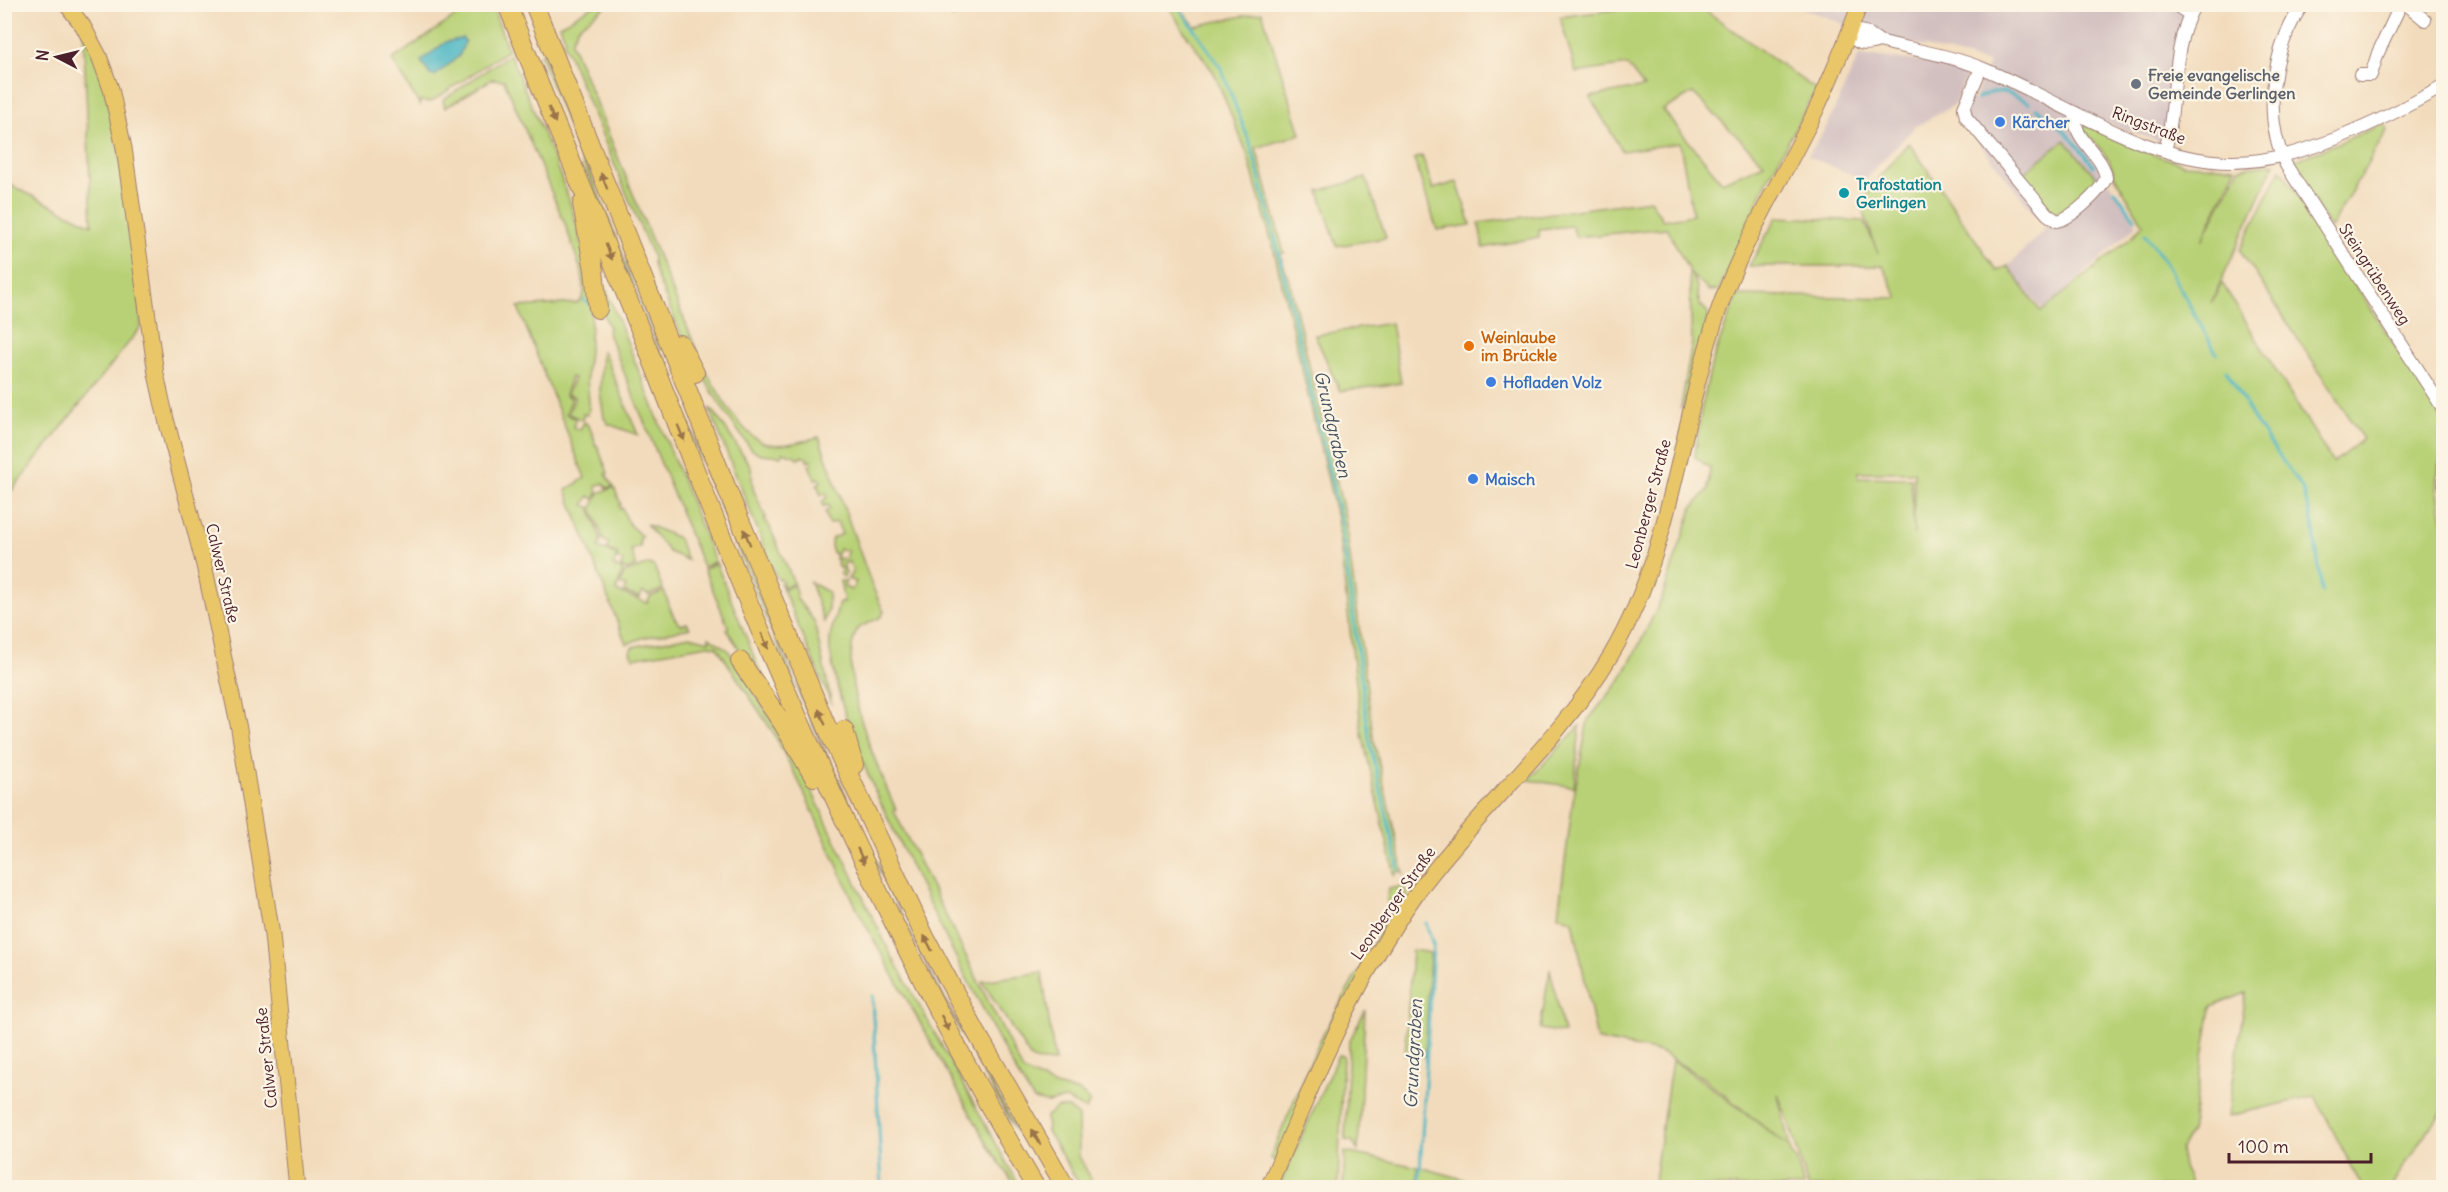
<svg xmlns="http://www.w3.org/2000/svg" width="2448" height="1192" font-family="Delius,sans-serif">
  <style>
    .industrial { fill: #d2bfc0 }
    .green { fill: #b8d176; stroke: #817850; stroke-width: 1.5; fill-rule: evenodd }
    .water { fill: #49b6c3; stroke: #4a6a77; stroke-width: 1.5 }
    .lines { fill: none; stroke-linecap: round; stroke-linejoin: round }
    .stream { stroke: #49b6c3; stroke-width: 3 }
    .minor-casing { stroke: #9e7d74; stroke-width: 14 }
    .major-casing { stroke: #9e7d74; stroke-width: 17 }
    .highway-casing { stroke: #9e7d74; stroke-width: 20 }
    .minor { stroke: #fff; stroke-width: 12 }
    .major { stroke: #e9c769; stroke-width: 15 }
    .highway { stroke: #e9c769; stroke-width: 18 }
    .oneway { fill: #9a734a }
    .worship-dot { fill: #6b7280; stroke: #fcf5e5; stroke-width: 2 }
    .shop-dot { fill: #3f7fe0; stroke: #fcf5e5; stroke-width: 2 }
    .culture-dot { fill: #0f9aa8; stroke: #fcf5e5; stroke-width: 2 }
    .food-dot { fill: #e8710a; stroke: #fcf5e5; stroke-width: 2 }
    .labels { text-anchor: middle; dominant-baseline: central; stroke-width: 4.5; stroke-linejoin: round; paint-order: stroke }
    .worship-label { font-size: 16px; font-weight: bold; fill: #5b616d; stroke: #fcf5e5; text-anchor: start }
    .shop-label { font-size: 16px; font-weight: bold; fill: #366cbe; stroke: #fcf5e5; text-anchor: start }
    .street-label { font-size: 16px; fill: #4a1f2b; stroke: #fcf5e5 }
    .culture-label { font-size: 16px; font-weight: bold; fill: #0d838f; stroke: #fcf5e5; text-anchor: start }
    .food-label { font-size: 16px; font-weight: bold; fill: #c56008; stroke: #fcf5e5; text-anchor: start }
    .water-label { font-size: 18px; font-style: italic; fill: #4a5460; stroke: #fcf5e5 }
  </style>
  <rect width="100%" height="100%" fill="#fcf5e5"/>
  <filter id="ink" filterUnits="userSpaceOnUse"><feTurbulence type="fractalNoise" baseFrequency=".0167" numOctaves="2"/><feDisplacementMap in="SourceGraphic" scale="12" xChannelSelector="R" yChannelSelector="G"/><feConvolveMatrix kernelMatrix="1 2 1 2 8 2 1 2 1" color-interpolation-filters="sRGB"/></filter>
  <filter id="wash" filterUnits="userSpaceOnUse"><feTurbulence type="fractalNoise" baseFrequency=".008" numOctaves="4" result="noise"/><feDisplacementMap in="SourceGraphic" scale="24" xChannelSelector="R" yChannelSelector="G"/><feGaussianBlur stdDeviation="1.35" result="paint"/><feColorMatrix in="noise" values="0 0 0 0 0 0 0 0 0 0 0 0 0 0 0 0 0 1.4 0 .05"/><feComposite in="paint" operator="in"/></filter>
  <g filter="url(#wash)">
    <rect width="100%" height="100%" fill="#f2dbbc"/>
    <path class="industrial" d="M1795,5H2194L2161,142L2077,114L2078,133L2137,225L2043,311L2008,266L2046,228L1956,114L1975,97L1989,63L1859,30Z
      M1859,55L1910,60L1968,73L1954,105L1915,127L1864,180L1808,156L1828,124Z"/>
    <path class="green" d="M472,5H492L508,50L431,102L420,101V105L392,60Z
      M594,5H607L578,27L571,42L703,366C715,387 743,440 768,444C785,447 803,441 819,437L872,586L884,612L881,617L858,628C834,673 877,766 896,810L894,811L1023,1071L1055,1086L1080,1092L1090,1101L1086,1110L1066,1099L1047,1103L1034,1100C1013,1070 997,1037 981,1005C960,966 940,927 921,887C885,812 843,734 830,651C828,634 836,619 839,602H844L840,581H846L844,587L852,590L856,582L848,579L853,571L849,562L843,564L846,574L844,577L840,574L842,568H839L837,564L839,563L835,558L846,559L847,550L839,549L836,556C831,552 830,544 832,538L842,534L837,522L829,524L825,512L830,509L828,505L823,506L822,502L827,497L826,493L821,495L817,484L821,482L819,478L815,479L809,465L813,463L811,459L807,461V458L801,456L799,459L795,456L783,452L782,456L761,454L752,450C714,399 688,355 665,296C661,285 651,268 653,257L563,41L565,39L560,25Z
      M947,5H1010L952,17Z
      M1168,5H1178L1195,26L1262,12L1301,134L1256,148L1284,253L1280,254L1290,284L1345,517L1373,737L1404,874L1399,870L1395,876L1362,734L1337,518L1275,254L1247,153L1214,73L1183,30Z
      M1652,5H1698L1816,90L1767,181L1719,290L1709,291L1690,273L1696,283L1700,307L1702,306L1709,314L1685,404L1681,408L1692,342L1689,271L1667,228L1576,237L1572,226L1539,229V237L1483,248L1479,223L1650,200L1663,220L1693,215L1680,143L1622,151L1590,97L1644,87L1627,65L1576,73L1560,17ZM1693,93L1764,163V164L1722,182L1663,110Z
      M83,26L99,56L138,248L141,327L5,499L4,182L92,225Z
      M543,53L698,446L821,742L905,921L952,1013L1019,1133H1017C871,881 761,612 654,341C617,246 577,151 540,55Z
      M510,54C543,137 587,217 591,310C592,329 589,349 587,369C586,384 591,400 588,415L583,414V420L568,414L575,397L567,394L574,378L571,377L565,395L572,398L566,414L576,419L573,427L580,430L584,422C592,427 595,439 595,445H597L608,473L606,474L613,486L607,488L604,483L596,486L598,492L594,499L589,496L584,505L590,507L601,540L598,548L617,555L613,566L623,570L616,591L647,603L650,597L664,591C669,602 671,618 681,625L687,623L690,628L642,638L626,644L566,490L585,478L518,307L577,303L581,300L584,293L582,273L565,224L504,80L492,79L445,108L443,100Z
      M2085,124L2146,152L2184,164L2236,167L2202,241L2239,168L2275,163L2211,303L2222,283L2333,463L2363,439L2240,250L2281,169L2443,420V447L2436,482L2444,526L2443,1111L2422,1138L2391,1187H2362L2315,1096L2228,1116L2246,993L2211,1007L2191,1132L2180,1150L2183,1167L2192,1187H1808L1791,1129L1778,1094L1791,1153L1797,1161L1804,1187H1653L1672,1060L1703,1081L1788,1146L1702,1077L1660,1052L1597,1040L1573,921L1558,915L1573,800L1588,720L1621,679L1640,643L1662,598L1692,509L1708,489L1710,468L1695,457L1701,410L1712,362L1737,295L1898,298L1883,266H1749L1777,217L1864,221L1878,253L1862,207V201L1889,165L1909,143L1997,271L2008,266L2041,312L2132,237L2143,224L2114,175C2111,157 2095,143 2083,129ZM1859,472H1914V535L1911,478L1858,477Z
      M2384,124L2388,129L2330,228L2291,162Z
      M2065,140L2099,181L2064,211L2052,214L2021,175Z
      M1422,156L1433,189L1457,182L1471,225L1437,230L1414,159Z
      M1366,178L1386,238L1337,246L1319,191Z
      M606,289L715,562L703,567L608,333L609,328L604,315V290Z
      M1391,323L1401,383L1340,391L1315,335Z
      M602,351L604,353L638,435L608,424L604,418L600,392Z
      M709,408L715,413L751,467L753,489L766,518L764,519L766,523H768L794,583L784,587L781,579H778L774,571Z
      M614,487L621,505L619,506L620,509L622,508L629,524L642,537L639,540L641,546L631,550L636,566L627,570L621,567L623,561L617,559L618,554L607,549L609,543L604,541L592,508L599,493Z
      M646,524L678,538L687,560L669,552Z
      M716,563L766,686L754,672L727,630L728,626L704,569Z
      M649,564L654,566L663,589L649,595L642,592L640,598L624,592L626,586L620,584L624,573Z
      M780,582L784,589L794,585L797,599L814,621L832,705Z
      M810,582L828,592V610L824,622Z
      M690,636L709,641V637L728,650L802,771L889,951L1020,1187H1016L989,1147L859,913L800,784L774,734L723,656L716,646L708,645L633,658L630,652L632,647Z
      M1580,726L1574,787L1528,780Z
      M1399,887L1406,890L1408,899L1276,1161L1270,1158L1319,1042L1390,914L1387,900L1389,889Z
      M1412,950L1430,953L1425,1056L1405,1055Z
      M1550,969L1564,1033L1540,1029Z
      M1042,972L1055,1062L1032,1060L982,981Z
      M1365,1010L1358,1151L1352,1141L1345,1140L1349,1042Z
      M1338,1055L1343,1056L1338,1187H1279Z
      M1057,1108H1069L1078,1117L1079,1156L1095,1187H1081L1047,1131L1046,1116Z
      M1345,1152L1418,1167V1187H1343Z
      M1420,1167L1488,1186V1187H1419Z"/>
    <path class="water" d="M463,38L465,42L459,56L435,76L430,75L421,61L446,42Z"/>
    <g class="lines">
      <path class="stream" d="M1177,4L1221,68L1252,149L1279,254L1341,522L1369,739L1399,870
        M1977,99C1996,86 2010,92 2029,103
        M2036,108C2060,123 2077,145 2094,166
        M2115,190L2135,219
        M2145,234L2164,260L2217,354
        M584,300L589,304
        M2226,370L2258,426L2302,488L2313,524L2322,592
        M872,996L882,1188
        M1419,1188L1433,945L1426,923"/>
    </g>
  </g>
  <g filter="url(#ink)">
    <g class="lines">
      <defs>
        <path id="minor" d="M2174,4L2189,14
          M2303,4C2272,49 2262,115 2286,165L2444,410
          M2406,4L2425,20
          M1879,41C1865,46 1857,45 1849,33C1862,29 1868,32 1879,41C1913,50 1950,55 1984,69C2061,101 2147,162 2232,162C2301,162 2385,119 2444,86
          M1981,68L1964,108L1966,117L2047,214L2057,221C2072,218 2100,192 2106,178C2103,153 2070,139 2076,113
          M2360,75H2371L2378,53L2401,4
          M2165,151C2178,103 2170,49 2195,4
          M2444,464V487"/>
        <path id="major" d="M66,4L83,26L99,56L111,89L124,148L156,374L166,419L204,565L239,729L272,935L297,1188
          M1268,1188C1311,1087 1352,984 1416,894C1477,811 1559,743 1611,655C1674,548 1679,424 1719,309C1740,248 1775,191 1804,134C1826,92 1843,49 1860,4"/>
        <path id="highway" d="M507,4C552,118 600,229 645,342C684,441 722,541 764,639C844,827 932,1011 1036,1188
          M534,4L731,499L832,739L925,937L976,1032L1066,1188
          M582,204L594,270L598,309
          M680,344L695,373
          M740,661L783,724L814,777
          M844,730L854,765"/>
      </defs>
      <use href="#minor" class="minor-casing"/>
      <use href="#major" class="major-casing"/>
      <use href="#highway" class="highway-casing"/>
      <use href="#minor" class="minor"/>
      <use href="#major" class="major"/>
      <use href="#highway" class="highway"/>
    </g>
    <defs><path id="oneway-solid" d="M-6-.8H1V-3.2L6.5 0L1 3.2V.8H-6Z" transform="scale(1.5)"/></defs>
    <g class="oneway">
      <use href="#oneway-solid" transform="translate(552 115) rotate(67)"/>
      <use href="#oneway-solid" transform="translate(604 181) rotate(-112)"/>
      <use href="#oneway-solid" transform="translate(609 252) rotate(68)"/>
      <use href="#oneway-solid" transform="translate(681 433) rotate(68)"/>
      <use href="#oneway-solid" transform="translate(747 537) rotate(-112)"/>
      <use href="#oneway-solid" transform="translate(765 641) rotate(67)"/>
      <use href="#oneway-solid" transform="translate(822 717) rotate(-113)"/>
      <use href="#oneway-solid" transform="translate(861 856) rotate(65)"/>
      <use href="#oneway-solid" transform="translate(928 943) rotate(-118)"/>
      <use href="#oneway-solid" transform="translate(945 1023) rotate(63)"/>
      <use href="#oneway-solid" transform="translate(1036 1137) rotate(-120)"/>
    </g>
  </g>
  <circle class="worship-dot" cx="2136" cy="84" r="6"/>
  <g class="shop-dot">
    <circle cx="2000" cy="122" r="6"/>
    <circle cx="1491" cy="382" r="6"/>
    <circle cx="1473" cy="479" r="6"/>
  </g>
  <circle class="culture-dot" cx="1844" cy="193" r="6"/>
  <circle class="food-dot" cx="1469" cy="346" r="6"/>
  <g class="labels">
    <g class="worship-label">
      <text x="2148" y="75">Freie evangelische<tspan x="2148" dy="18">Gemeinde Gerlingen</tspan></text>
    </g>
    <g class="shop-label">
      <text x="2012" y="122">Kärcher</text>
      <text x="1503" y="382">Hofladen Volz</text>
      <text x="1485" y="479">Maisch</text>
    </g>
    <g class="street-label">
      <text transform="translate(2149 125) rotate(21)">Ringstraße</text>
      <text transform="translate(2375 274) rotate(57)">Steingrübenweg</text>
      <text transform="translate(1648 504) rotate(-75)">Leonberger Straße</text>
      <text transform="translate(223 573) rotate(77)">Calwer Straße</text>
      <text transform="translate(1393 903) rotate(-55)">Leonberger Straße</text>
      <text transform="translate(266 1058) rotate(-96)">Calwer Straße</text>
    </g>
    <g class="culture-label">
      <text x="1856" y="184">Trafostation<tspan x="1856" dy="18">Gerlingen</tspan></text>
    </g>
    <g class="food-label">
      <text x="1481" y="337">Weinlaube<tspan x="1481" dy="18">im Brückle</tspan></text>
    </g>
    <g class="water-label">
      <text transform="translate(1333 424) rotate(77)">Grundgraben</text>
      <text transform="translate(1413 1054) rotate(-87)">Grundgraben</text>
    </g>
  </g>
  <rect width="2448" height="1192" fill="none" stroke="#fcf5e5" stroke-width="24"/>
  <g transform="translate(57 57) rotate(277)" stroke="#fcf5e5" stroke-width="4.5" paint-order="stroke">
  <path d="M0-4.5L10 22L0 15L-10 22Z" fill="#4a1f2b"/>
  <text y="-9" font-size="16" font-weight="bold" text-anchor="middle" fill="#4a1f2b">N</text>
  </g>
  <path d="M2229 1153v9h142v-9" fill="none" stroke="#4a1f2b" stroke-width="3"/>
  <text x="2238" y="1153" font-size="18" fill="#4a1f2b" stroke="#fcf5e5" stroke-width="4.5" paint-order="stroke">100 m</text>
</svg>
